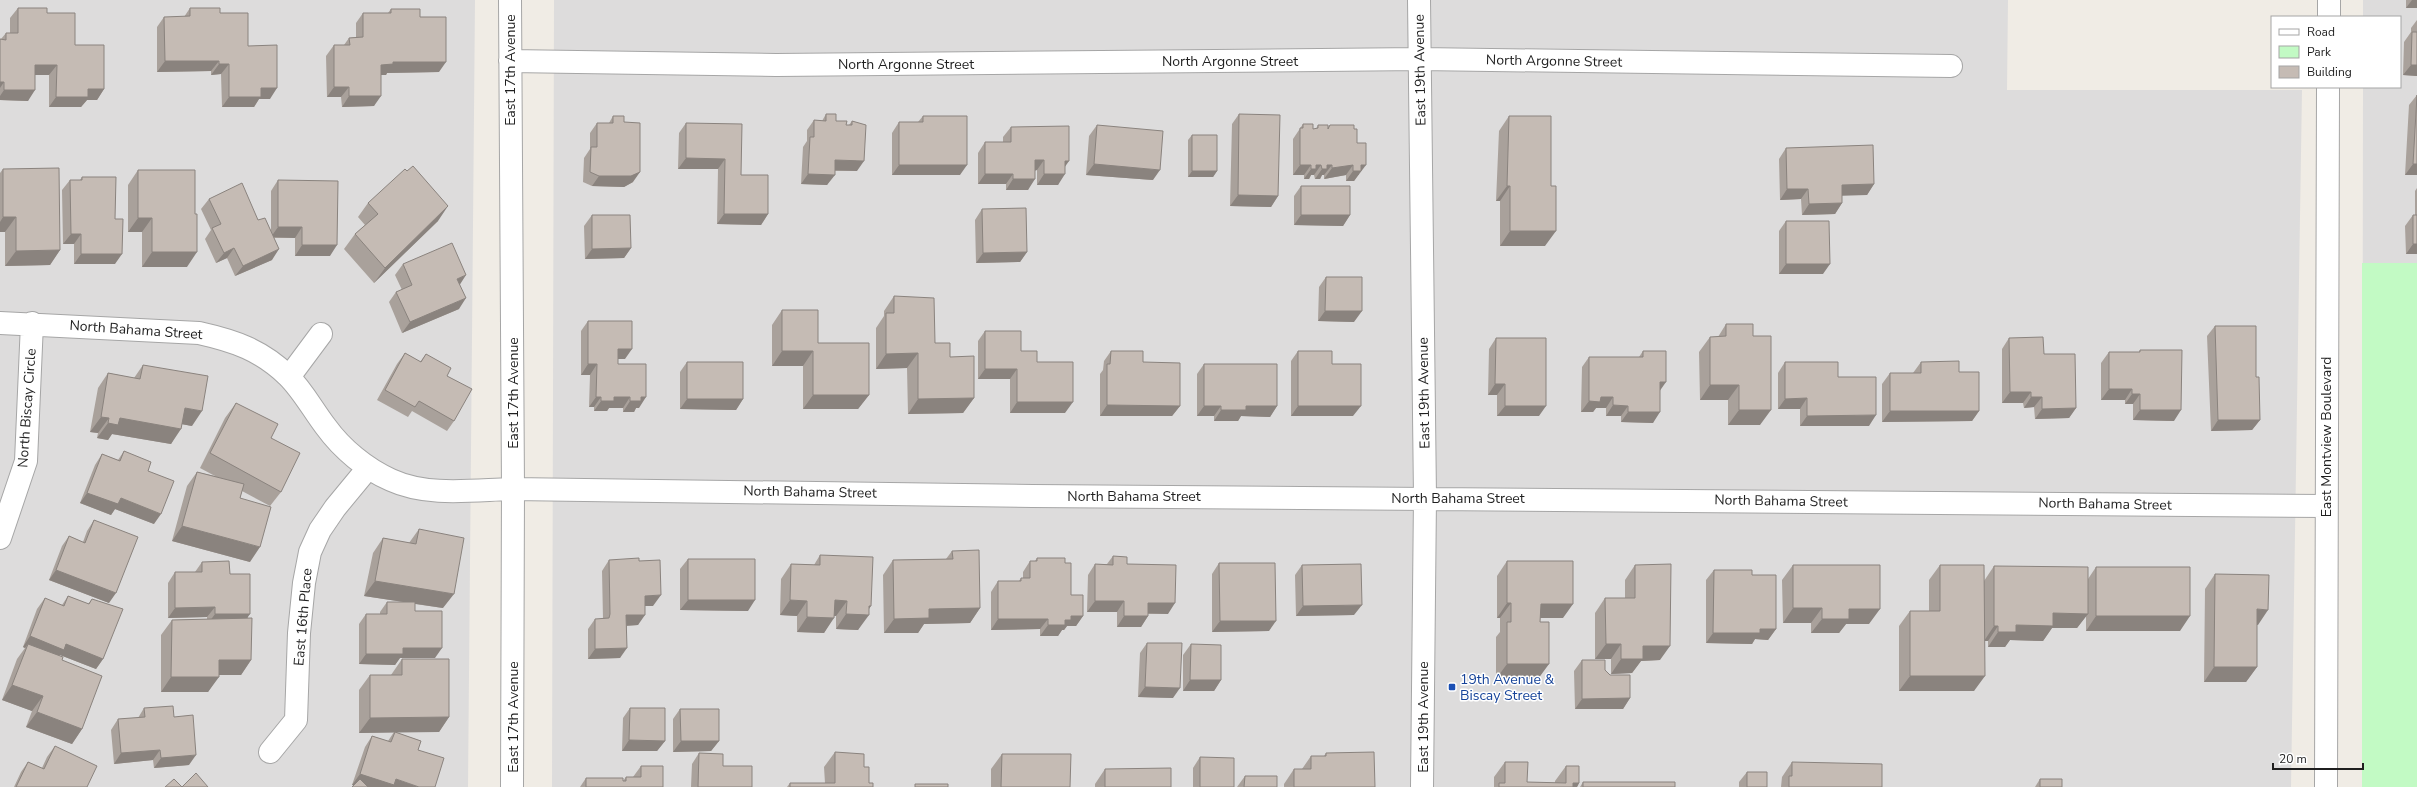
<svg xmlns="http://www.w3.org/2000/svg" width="2417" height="787" font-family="'Nunito Sans',sans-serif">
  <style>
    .residential { fill: #dddcdc }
    .park { fill: #c2fac4 }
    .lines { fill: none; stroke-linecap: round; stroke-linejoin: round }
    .minor-casing { stroke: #a6a6a6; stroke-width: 24 }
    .minor { stroke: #fff; stroke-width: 22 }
    .wall { fill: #a9a19b }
    .shaded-wall { fill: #8a837e }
    .building { fill: #c5bbb4; stroke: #8a837e }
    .transit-dot { fill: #1a4fb4; stroke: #fff; stroke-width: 1.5 }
    .labels { text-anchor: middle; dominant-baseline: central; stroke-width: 3; stroke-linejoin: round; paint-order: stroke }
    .street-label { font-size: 14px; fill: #1f1f1f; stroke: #fff }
    .transit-label { font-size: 14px; fill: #164399; stroke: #fff; text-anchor: start }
  </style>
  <rect width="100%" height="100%" fill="#f0ece5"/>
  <path class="residential" d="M0,0H475L468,787H0Z
    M554,0H2008L2007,90H2302L2291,787H552Z
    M2363,0H2417V787H2362L2363,87H2400V17H2363Z"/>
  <path class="park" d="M2362,263H2417V787H2362Z"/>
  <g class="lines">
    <defs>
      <path id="minor" d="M510,0L513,489L512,787
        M1419,0L1425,497L1422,787
        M2329,17V0
        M510,61L776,65L1420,59L1951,66
        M0,323L199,333C235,341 261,350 288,376C303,391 313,410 326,427C342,449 366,469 391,480C428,497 473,490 513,489L1033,496L2326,506
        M289,377L321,334
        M0,538L26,461L32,323
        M270,752L296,720L299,633L304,583L310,552L320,530L335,508L368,468
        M2326,787L2328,87"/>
    </defs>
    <use href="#minor" class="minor-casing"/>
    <use href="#minor" class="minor"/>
  </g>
  <path class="wall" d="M2406,0H2417V8H2406Z
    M18,8L47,13L75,45L104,89L97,100H87L81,107H49V75H35L28,101L0,100V39H1L6,33H10V18Z
    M190,8L220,13L248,46L270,99H259L254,107H222L221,74L211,75V71L157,72V27L164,17H184Z
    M391,9L420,17L439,72L387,73L386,75H381L374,106L342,107L341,97H327L326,56L334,45H344L349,38L356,37V23L363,13H388Z
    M2417,20V76L2403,75L2404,42L2411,32V28Z
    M2417,95V175H2405L2409,105Z
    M826,114L836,121L846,125H849L852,121L857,171H835L827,185L801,184L803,147L807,141V130L814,120L822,121Z
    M1239,114L1278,196L1271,207L1230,206L1232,124Z
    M613,116L624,122L633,182L624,187L592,186L583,182L584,158L590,149V133L597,123H609Z
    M923,116L960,175H892V133L899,122H918Z
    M1509,116L1545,246H1500V201H1496L1499,131Z
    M686,123L741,175L768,214L761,225L717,224L718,169H678L679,133Z
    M1303,124L1313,129H1316L1318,125L1328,127L1330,125L1354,129L1357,143L1359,175H1358L1354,181H1346V175L1324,179V175H1322L1320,179H1315L1314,175H1311L1309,179H1304V175H1293V139Z
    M1097,125L1153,180L1086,175L1089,136Z
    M1011,127L1065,166L1058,185H1037V170L1035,171L1028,190H1006V184H978V153L985,142H1003V137Z
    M1192,135L1217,171L1213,177H1188V140Z
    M1786,148L1874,184L1867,195H1842V203L1835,214L1802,215L1801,199L1780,200L1779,159Z
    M3,169L60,250L50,265L5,266V232H0V173Z
    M138,170L187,267H142V232H128V185Z
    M82,177L115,219V264H74V244H63L62,190L70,180H80Z
    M278,180L330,256H295V238H274L272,260L235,276L227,258L216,263L205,239L211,230L201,209L209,199L258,220L271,230V191Z
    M1301,186L1350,215L1343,226L1294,225V196Z
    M2417,188V254H2406L2405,226L2413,215H2415V191Z
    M368,203L438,221L374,283L344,249L355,234L365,225L358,217Z
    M982,209L1027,252L1020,262L976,263L975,220Z
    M592,215L631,248L624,258L585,259L584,226Z
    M1786,221L1823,274H1779V231Z
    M403,264L459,309L402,333L389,302L396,292L402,290L395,275Z
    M1326,277L1354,322L1318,321L1319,287Z
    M894,296L935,343L950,357L974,398L963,413L908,414L907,368L876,369V328L884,316V311Z
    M782,310L818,343L869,395L858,409H803V366H772V325Z
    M588,321L625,359H618V364L639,408H636L634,412H623V408H609L607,411H594V407H589L590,375H581V331Z
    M1726,324L1753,336L1760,425H1728V400H1700L1699,352L1710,337H1718Z
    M2215,326L2256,377L2260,420L2252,430L2211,431L2207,336Z
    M985,331L1021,351L1037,362L1065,413H1010V379H978V341Z
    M1496,338L1539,416H1497V395H1488L1489,349Z
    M2009,338L2044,354L2076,408L2069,418L2035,419L2034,407L2024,408L2023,403H2002V349Z
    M2140,350L2174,421L2133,420V404H2125V400H2101V363L2109,352H2139Z
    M1111,351L1143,362L1180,406L1172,416H1100V374L1103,370L1104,361Z
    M1298,351L1332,364L1353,416H1291V361Z
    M1643,351L1660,390L1653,423L1621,422V416H1606V408H1596L1593,412H1581L1582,367L1589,357H1639Z
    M405,353L420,362L426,354L447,376L454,421L447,431L412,411L408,417L377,400L397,364Z
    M687,362L743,399L736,410L680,409V372Z
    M1785,362L1869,426H1800V409H1778V373Z
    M1921,362L1959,372L1979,411L1972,421L1882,422V384L1890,373H1913Z
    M1204,364L1277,406L1270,417L1241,416L1238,421H1214V416H1197V374Z
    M143,365L192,426L182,424L171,444L112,434L108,440L97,438L98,433L90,432L98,388L108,373L134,378Z
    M236,403L271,438L281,492L270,506L242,491L240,498L250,562L172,541L187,486L197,472L215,476L200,468L225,418Z
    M124,451L148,471L154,524L115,509L111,515L80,503L95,465L102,454L118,460Z
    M94,520L109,603L49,580L62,546L69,536L83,542L87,531Z
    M419,529L443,608L415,604V611L435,658H400L395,665L359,664V624L366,614H380V612L387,602H404L364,596L373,553L383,538L409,543Z
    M952,551L980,608L970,623L924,624L918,633H884L883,575L893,560L946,559Z
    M820,555L869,609L858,630L836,629V616H834L824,633L797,632V616L780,615L781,579L791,564L814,565Z
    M1113,556L1127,564L1168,614H1148V616L1141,627H1117V612H1087L1088,575L1095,564H1107Z
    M1037,558L1065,563L1071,595L1083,616L1076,626H1067L1064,630H1062L1058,636H1040V629L991,630V592L998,581H1019L1021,578H1023V572L1030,561H1035Z
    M688,559L748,611L680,610V569Z
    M609,560L639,561L653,606H645L638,625L627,626L620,658L588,659V629L595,619H603L602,571Z
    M1507,561L1563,618H1540L1538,679H1496V637L1500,632V618H1497V576Z
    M202,562L230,574L248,618L251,660L241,675H219L208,692H161V635L172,620L207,619V617L168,618V583L175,572H195Z
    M1219,563L1269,631L1212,632V574Z
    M1302,565L1354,615L1296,616L1295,575Z
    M1635,565L1660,660L1641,661L1632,673L1611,674V659H1595V613L1605,598H1625V580Z
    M1793,565L1869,624H1846L1839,633H1811V623H1783L1782,580Z
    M1940,565L1984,603V581L1994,566L2088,579L2096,567L2180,631H2086V616L2077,628H2052L2043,641L2010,640L2005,647H1988V641H1984L1974,691H1899V626L1910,611H1929V580Z
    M1714,570L1752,575L1776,629L1768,640L1755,639L1752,644L1706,643V580Z
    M2215,574L2258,625H2257V667L2246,682H2204L2205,589Z
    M68,596L88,604L92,599L103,659L96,669L60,655L59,656L62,660L82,729L72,744L26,727L32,711L2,700L17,659L25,648L23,647L37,609L45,598L62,605Z
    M1147,643L1173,698L1138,697L1140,653Z
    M1191,644L1221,680L1214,691H1183V655Z
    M402,659L449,717L439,732H395L421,741L354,785H352L365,747L372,736L388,741L394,732L359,733V690L370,675H391Z
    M1582,660L1605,670L1630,698L1623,709H1575L1574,671Z
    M144,708L174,717L189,765L154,768L153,760L114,764L111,730L118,719L138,718Z
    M630,708L665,741L657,751H622L623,718Z
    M680,709L719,741L711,751L673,752V719Z
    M55,746L87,787H14L21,772L28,762L42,768L47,757Z
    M835,752L864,767L869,783L873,787H787L790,783H825L824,767Z
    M699,753L723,766L752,787H691L692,764Z
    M1326,753L1375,787H1284V784L1294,769H1302L1311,756H1324Z
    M1002,754L1070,787H991V769Z
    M1200,757L1234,787H1193V768Z
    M1505,762L1527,782L1555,783V781L1566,766L1579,783L1577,787H1494V777Z
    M1792,762L1882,787H1781L1782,777Z
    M641,766L663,787H580L586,778L623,781L626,777H633Z
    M1105,769L1171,787H1095V784Z
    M1747,772L1767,787H1739V782Z
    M1245,776L1277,787H1237Z
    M2040,779L2062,787H2035Z
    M1583,782L1675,787H1580Z"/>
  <path class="shaded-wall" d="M2412,0H2417V8H2406Z
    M165,61H219L211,71L157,72Z
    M393,62H446L439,72L387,73L386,75H373L381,65Z
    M219,64H229L221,74L211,75Z
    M35,65H57L49,75H28Z
    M2411,65H2417V76L2403,75Z
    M0,82H4L0,88Z
    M334,87H349L341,97H327Z
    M261,88H277L270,99H259L254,107H222L229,97Z
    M88,89H104L97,100H87L81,107H49L56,97Z
    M4,90H35L28,101L0,100V96Z
    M349,96H381L374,106L342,107Z
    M686,158L725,159L718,169H678Z
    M835,160L864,161L857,171L828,170Z
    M1035,160H1044L1037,170L1027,171Z
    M1065,161H1069L1062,171Z
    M1094,164L1160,170L1153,180L1086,175Z
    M2413,164H2417V175H2405Z
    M899,165H967L960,175H892Z
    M1300,165H1311L1304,175H1293Z
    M1316,165H1321L1314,175H1311L1309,179H1304L1311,169Z
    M1327,165H1332L1324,175H1322L1320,179H1315L1322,169Z
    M1353,165L1346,175L1324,179L1332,168Z
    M1361,165H1366L1354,181H1346L1353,171Z
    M1192,171H1217L1213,177H1188Z
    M640,172L633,182L624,187L592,186L599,176Z
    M808,174L835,175L827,185L801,184Z
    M985,174H1013L1006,184H978Z
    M1044,174H1065L1058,185H1037Z
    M1013,179H1035L1028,190H1006Z
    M1874,184L1867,195L1834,196L1842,185Z
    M1507,186H1510L1500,201H1496Z
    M1787,189H1808L1801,199L1780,200Z
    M1238,195L1278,196L1271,207L1230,206Z
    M1842,203L1835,214L1802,215L1809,204Z
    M448,206L438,221L374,283L385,268Z
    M724,214H768L761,225L717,224Z
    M1301,215H1350L1343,226L1294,225Z
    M3,217H16L5,232H0V222Z
    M138,218H152L142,232H128Z
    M278,227H302L295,238L271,237Z
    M1510,231H1556L1545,246H1500Z
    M71,234H81L74,244H63Z
    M2413,244H2417V254H2406Z
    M302,245H337L330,256H295Z
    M234,248L227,258L216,263L224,253Z
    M631,248L624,258L585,259L592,249Z
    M279,249L272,260L235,276L243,266Z
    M60,250L50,265L5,266L16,251Z
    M152,252H197L187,267H142Z
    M1027,252L1020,262L976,263L983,253Z
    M81,254H122L115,264H74Z
    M1786,264H1830L1823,274H1779Z
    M466,275L459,286L457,279Z
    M466,298L459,309L402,333L410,322Z
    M1325,311H1362L1354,322L1318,321Z
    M618,349H632L625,359H611Z
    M782,351H813L803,366H772Z
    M918,353L907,368L876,369L886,354Z
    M588,364H597L590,375H581Z
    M985,369H1017L1010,379H978Z
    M1660,382H1666L1659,392Z
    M1495,384H1505L1497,395H1488Z
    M1710,385H1739L1728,400H1700Z
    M2109,389H2132L2125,400H2101Z
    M2010,392H2031L2023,403H2002Z
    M2132,394H2140L2133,404H2125Z
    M813,395H869L858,409H803Z
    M596,397H601L594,407H589Z
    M614,397H630L623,408H609L607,411H594L601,401Z
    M641,397H646L639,408H636L634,412H623L630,401Z
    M1601,397H1613L1606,408H1596L1593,412H1581L1589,401Z
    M2031,397H2042L2034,407L2024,408Z
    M974,398L963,413L908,414L918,399Z
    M1807,398L1800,409H1778L1785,399Z
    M687,399H743L736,410L680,409Z
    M1017,402H1073L1065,413H1010Z
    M1107,405L1180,406L1172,416H1100Z
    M1613,405L1628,406L1621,416H1606Z
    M1204,406H1221L1214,416H1197Z
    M1246,406H1277L1270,417L1241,416L1238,421H1214L1221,410Z
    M1298,406H1361L1353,416H1291Z
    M1505,406H1546L1539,416H1497Z
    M185,408L202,411L192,426L175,423Z
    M2076,408L2069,418L2035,419L2042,409Z
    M1739,410H1771L1760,425H1728Z
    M2140,410H2181L2174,421L2133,420Z
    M1890,411H1979L1972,421L1882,422Z
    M1628,412H1660L1653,423L1621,422Z
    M1876,415L1869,426H1800L1807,416Z
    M101,417L109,418L98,433L90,432Z
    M120,418L181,429L171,444L112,434L108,440L97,438L108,423Z
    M2218,420H2260L2252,430L2211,431Z
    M87,493L121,498L161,514L154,524L115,509L111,515L80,503Z
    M182,526L260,547L250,562L172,541Z
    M56,570L116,593L109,603L49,580Z
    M375,581L454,594L443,608L364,596Z
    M661,595L653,606H638L645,596Z
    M688,600H755L748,611L680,610Z
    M790,600L807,601L797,616L780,615Z
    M835,600L847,601L836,616L824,615Z
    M1095,601H1124L1117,612H1087Z
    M1148,603H1175L1168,614L1141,613Z
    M1507,603H1511L1500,618H1497Z
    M1541,604H1573L1563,618H1530Z
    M1362,605L1354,615L1296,616L1303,606Z
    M869,606H871L865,615H869L858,630L836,629L846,614Z
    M215,607L207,617L168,618L175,608Z
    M980,608L970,623L924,624L918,633H884L894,619L929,609Z
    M1793,608H1822L1811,623H1783Z
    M1849,609H1880L1869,624H1846L1839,633H1811L1822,619Z
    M2257,609L2268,610L2258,625L2247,624Z
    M2053,613L2088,614L2077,628H2052L2043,641L2010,640L2005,647H1988L1998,632Z
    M215,614H250L243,624L207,625Z
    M626,615H645L638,625L619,626Z
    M1071,616H1083L1076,626H1067L1064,630H1062L1058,636H1040L1048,625L1065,620Z
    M1124,616H1148L1141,627H1117Z
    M2096,616H2190L2180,631H2086Z
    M807,617L834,618L824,633L797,632Z
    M998,619H1048L1040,629L991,630Z
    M1220,621H1276L1269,631L1212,632Z
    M1994,626H1998L1988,641H1984Z
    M1760,629H1776L1768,640L1755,639L1752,644L1706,643L1713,633Z
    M30,636L66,644L103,659L96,669L60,655L56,660L28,644L25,648L23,647Z
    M1606,644H1621L1611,659H1595Z
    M1643,646H1670L1660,660L1641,661L1632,673L1611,674L1621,659Z
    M403,648H442L435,658H400L395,665L359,664L366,654Z
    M627,648L620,658L588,659L595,649Z
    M219,660H251L241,675H208Z
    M1507,664H1549L1538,679H1496Z
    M2214,667H2257L2246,682H2204Z
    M1910,676H1985L1974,691H1899Z
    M171,677H219L208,692H161Z
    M1190,680H1221L1214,691H1183Z
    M12,685L43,696L32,711L2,700Z
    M1145,687L1180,688L1173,698L1138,697Z
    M1630,698L1623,709H1575L1582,699Z
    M37,712L82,729L72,744L26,727Z
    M449,717L439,732L359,733L370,718Z
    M629,740L665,741L657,751H622Z
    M681,741H719L711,751L673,752Z
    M160,750L153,760L114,764L121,753Z
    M196,755L189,765L154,768L161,758Z
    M360,774L396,779L419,787H360L352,785Z
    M1573,783H1579L1577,787H1571Z"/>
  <path class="building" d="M18,8H47V13H75V45H104V89H88V97H56L57,65H35V90H4V82H0V39L6,40V33H18Z
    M190,8H220V13H248V46L277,45V88H261V97H229V64H219V61H165L164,17L190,16Z
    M391,9H420V17H446V62H393V64L381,65V96H349V87H334V45H350L349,38L363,37V13H391Z
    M2412,32H2417V65H2411Z
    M2417,95V164H2413Z
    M826,114H836V121H847L846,125H852V121L866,125L864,161L835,160V175L808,174L810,137H814V120L826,121Z
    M1239,114L1280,115L1278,196L1238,195Z
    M613,116H624V122L640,123V172L631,176H599L590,172L591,147H597V123H613Z
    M923,116H967V165H899V122H923Z
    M1509,116H1551V186H1556V231H1510V186H1507Z
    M686,123L742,124L741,175H768V214H724L725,159L686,158Z
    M1303,124H1313V129L1318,128V125H1328V129L1330,125H1354V129H1357V143H1366V165H1361V171H1353V165L1332,168V165H1327V169H1322L1321,165H1316V169H1311V165H1300V128H1303Z
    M1097,125L1163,131L1160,170L1094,164Z
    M1069,126V161H1065V174H1044V160H1035V179H1013V174H985V142H1011V127Z
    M1192,135H1217V171H1192Z
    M1873,145L1874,184L1842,185V203L1809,204L1808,189H1787L1786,148Z
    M413,166L448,206L385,268L355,234L378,214L368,203L405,169L407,171Z
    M59,168L60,250L16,251V217H3V169Z
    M138,170H195V214H197V252H152V218H138Z
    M82,177H116L115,219H123L122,254H81V234H71L70,180H82Z
    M278,180L338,181L337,245H302V227H278Z
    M242,183L258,220L265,218L279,249L243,266L234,248L224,253L212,228L221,224L209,199Z
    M1301,186H1350V215H1301Z
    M1026,208L1027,252L983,253L982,209Z
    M592,215H630L631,248L592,249Z
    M2413,215H2417V244H2413Z
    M1786,221H1829L1830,264H1786Z
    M452,243L466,275L457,279L466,298L410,322L396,292L412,285L403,264Z
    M1326,277H1362V311H1325Z
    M894,296L934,298L935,343H950V357L974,356V398L918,399V353L886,354V313H894Z
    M782,310H818V343H869V395H813V351H782Z
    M588,321H632V349H618V364H646V397H641V401H630V397H614V401H601V397H596L597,364H588Z
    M1726,324H1753V336H1771V410H1739V385H1710V337L1726,336Z
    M2215,326H2256V377H2259L2260,420H2218Z
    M985,331H1021V351H1037V362H1073V402H1017V369H985Z
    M2043,337L2044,354H2075L2076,408L2042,409V397H2031V392H2010L2009,338Z
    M1496,338H1546V406H1505V384H1495Z
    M2140,350H2182L2181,410H2140V394H2132V389H2109V352H2140Z
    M1111,351H1143V362L1180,363V406L1107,405V364H1110Z
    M1298,351H1332V364H1361V406H1298Z
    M1643,351H1666V382H1660V412H1628V406L1613,405V397H1601L1600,402L1589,401V357H1643Z
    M405,353L421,362L426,354L451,368L447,376L472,389L454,421L419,401L415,407L385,390Z
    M1959,361V372H1979V411H1890V373H1921V362Z
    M687,362H743V399H687Z
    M1785,362H1838V377H1876V415L1807,416V398L1785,399Z
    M1204,364H1277V406H1246V410H1221V406H1204Z
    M143,365L208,376L202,411L185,408L181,429L120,418L118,425L108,423L109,418L101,417L108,373L140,379Z
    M236,403L278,424L271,438L300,453L281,492L210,453Z
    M124,451L151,462L148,471L174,481L161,514L121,498L118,504L87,493L102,454L120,461Z
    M197,472L244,484L240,498L271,507L260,547L182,526Z
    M94,520L138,537L116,593L56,570L69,536L85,543Z
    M419,529L464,538L454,594L375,581L383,538L416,544Z
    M979,550L980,608L929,609V618L894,619L893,560L953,559L952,551Z
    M820,555L873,557L871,606H869V615L846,614L847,601L835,600L834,618L807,617V601L790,600L791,564L820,565Z
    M1113,556L1127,557V564L1176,565L1175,603H1148V616H1124V601H1095V564L1113,565Z
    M639,558V561L660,560L661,595L645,596V615H626L627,648L595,649V619L609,618L610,614L609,560Z
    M1037,558H1065V563H1071V595H1083V616H1071V620H1065V625H1048V619H998V581H1021V578H1030V561H1037Z
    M688,559H755V600H688Z
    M229,561L230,574H250V614H215V607L175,608V572H202V562Z
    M1507,561H1573V604H1541L1540,622H1549V664H1507V622H1511V603H1507Z
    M1219,563H1275L1276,621H1220Z
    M1361,564L1362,605L1303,606L1302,565Z
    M1671,564L1670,646H1643V659H1621V644H1606L1605,598H1635V565Z
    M1793,565H1880V609H1849V619H1822V608H1793Z
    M1940,565H1984L1985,676H1910V611H1940Z
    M1994,566L2088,567V614L2053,613V626L2016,625V632H1998V626H1994Z
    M2096,567H2190V616H2096Z
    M1714,570H1752V575H1776V629H1760V633H1713Z
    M2215,574L2269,575L2268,610L2257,609V667H2214Z
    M68,596L89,604L92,599L123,609L103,659L66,644L64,650L30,636L45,598L64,606Z
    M387,602H415V611H442V648H403V654H366V614H387Z
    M252,618L251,660H219V677H171L172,620Z
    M1147,643H1182L1180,688L1145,687Z
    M28,644L63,657L62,660L102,676L82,729L37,712L43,696L12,685Z
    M1191,644L1221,645V680H1190Z
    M402,659H449V717L370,718V675H402Z
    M1582,660H1605V670L1610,675H1630V698L1582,699Z
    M173,706L174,717L193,715L196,755L161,758L160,750L121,753L118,719L145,717L144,708Z
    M630,708H665V741L629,740Z
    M680,709H719V741H681Z
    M395,732L421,741L418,750L444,758L435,787H419L396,779L394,785L360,774L372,736L391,742Z
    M55,746L97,766L87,787H16L28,762L44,769Z
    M835,752L864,754V767H869V783H873V787H790V783H835Z
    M1374,752L1375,787H1294V769H1311V756H1326V753Z
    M699,753L723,754V766H752V787H698Z
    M1002,754H1071L1070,787H1001Z
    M1200,757L1234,758V787H1200Z
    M1505,762H1528L1527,782L1566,783V766H1579V783H1573V787H1499V783H1505Z
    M1792,762L1882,764V787H1789V776H1792Z
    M641,766H663V787H586V778H623V781H626V777H641Z
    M1171,768V787H1105V769Z
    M1747,772H1767V787H1747Z
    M196,773L208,787H165L174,779L182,787Z
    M1245,776H1277V787H1244Z
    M360,779L368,787H352Z
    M2040,779H2062V787H2040Z
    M1583,782H1675V787H1583Z
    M915,784H948V787H915Z"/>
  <rect class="transit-dot" x="1448" y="683" width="8" height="8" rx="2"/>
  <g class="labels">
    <g class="street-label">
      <text x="1230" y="61">North Argonne Street</text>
      <text transform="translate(1554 61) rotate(1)">North Argonne Street</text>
      <text x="906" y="64">North Argonne Street</text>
      <text transform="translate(510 70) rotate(-90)">East 17th Avenue</text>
      <text transform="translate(1420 70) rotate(-91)">East 19th Avenue</text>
      <text transform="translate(136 330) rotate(4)">North Bahama Street</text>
      <text transform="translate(513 393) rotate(-90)">East 17th Avenue</text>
      <text transform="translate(1424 393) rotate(-91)">East 19th Avenue</text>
      <text transform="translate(27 408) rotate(-86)">North Biscay Circle</text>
      <text transform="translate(2326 437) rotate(-90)">East Montview Boulevard</text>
      <text transform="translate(810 492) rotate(1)">North Bahama Street</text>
      <text x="1134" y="496">North Bahama Street</text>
      <text x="1458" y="498">North Bahama Street</text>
      <text transform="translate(1781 501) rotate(1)">North Bahama Street</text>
      <text transform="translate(2105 504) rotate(1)">North Bahama Street</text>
      <text transform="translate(303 617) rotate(-85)">East 16th Place</text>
      <text transform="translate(513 717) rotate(-90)">East 17th Avenue</text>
      <text transform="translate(1423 717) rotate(-90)">East 19th Avenue</text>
    </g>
    <g class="transit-label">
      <text x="1460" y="679">19th Avenue &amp;<tspan x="1460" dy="16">Biscay Street</tspan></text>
    </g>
  </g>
  <rect x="2271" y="16" width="130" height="72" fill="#ffffff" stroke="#a5a5a5"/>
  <rect x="2279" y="29" width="20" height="6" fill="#ffffff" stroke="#a5a5a5"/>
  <text x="2307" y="36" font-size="12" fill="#1f1f1f">Road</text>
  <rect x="2279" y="46" width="20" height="12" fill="#c2fac4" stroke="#a5a5a5"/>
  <text x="2307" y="56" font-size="12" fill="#1f1f1f">Park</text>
  <rect x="2279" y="66" width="20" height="12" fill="#c5bbb4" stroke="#a5a5a5"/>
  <text x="2307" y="76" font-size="12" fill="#1f1f1f">Building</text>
  <path d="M2273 763v6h90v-6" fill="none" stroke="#1f1f1f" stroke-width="2"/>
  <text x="2279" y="763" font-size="12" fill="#1f1f1f" stroke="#ffffff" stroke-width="3" paint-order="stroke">20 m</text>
</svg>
